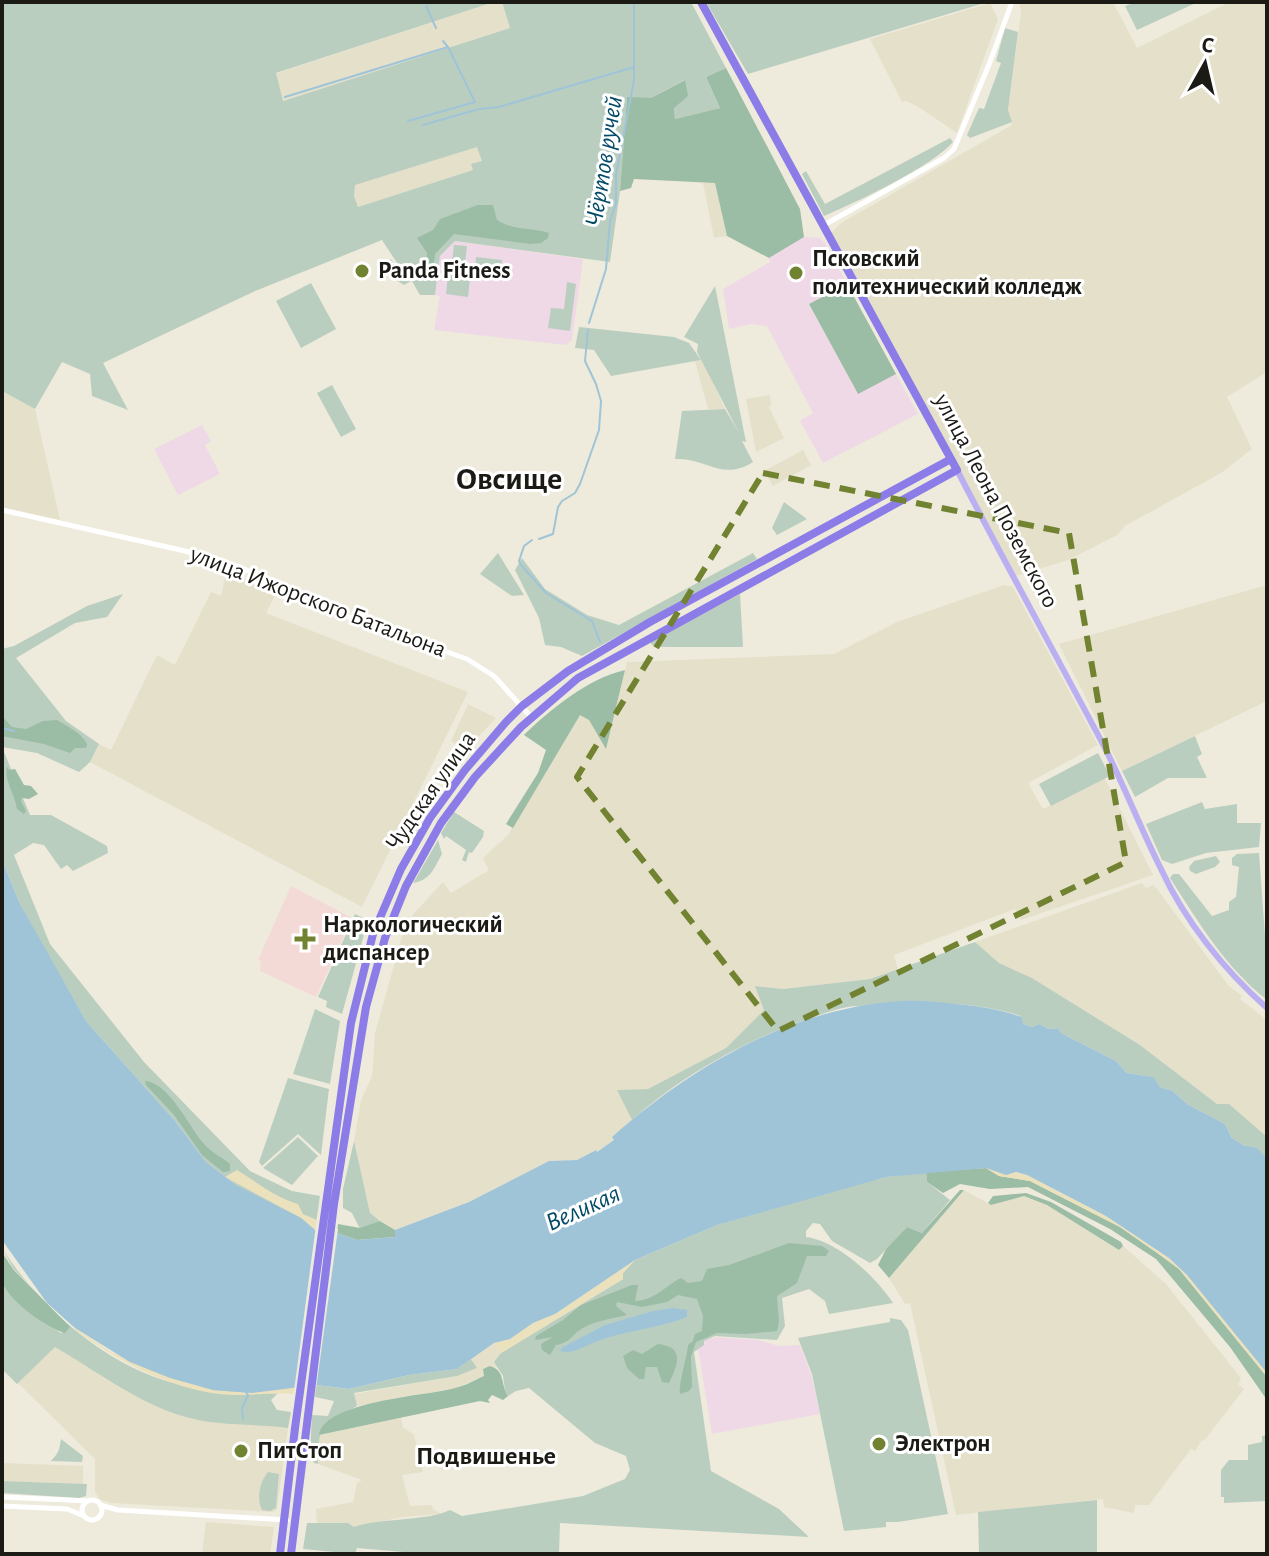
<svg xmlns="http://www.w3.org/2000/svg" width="1269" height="1556" font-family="'Alegreya Sans',sans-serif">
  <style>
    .built { fill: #e5e0ca }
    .education { fill: #efd9e6 }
    .medical { fill: #f4dad6 }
    .green { fill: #bacec0; fill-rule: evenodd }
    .forest { fill: #9bbca5 }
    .sand { fill: #ebe1bc }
    .water { fill: #9fc4d8 }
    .pier { fill: #eeebdc }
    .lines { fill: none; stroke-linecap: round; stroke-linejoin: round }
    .stream { stroke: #9fc4d8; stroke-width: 2 }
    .minor { stroke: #fff; stroke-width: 5 }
    .major { stroke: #bab0f1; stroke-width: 6 }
    .highway { stroke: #8c7ce7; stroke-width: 8 }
    .marked { fill: none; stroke: #718230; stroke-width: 6; stroke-dasharray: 16 10; stroke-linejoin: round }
    .poi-dot { fill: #718230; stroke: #fff; stroke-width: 3 }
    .labels { text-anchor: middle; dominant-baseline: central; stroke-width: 6; stroke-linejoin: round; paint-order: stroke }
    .poi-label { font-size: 24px; font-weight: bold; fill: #1b1a15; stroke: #fff; text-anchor: start }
    .street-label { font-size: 24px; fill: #1b1a15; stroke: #fff }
    .water-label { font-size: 26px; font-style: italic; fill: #024a67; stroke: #fff }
    .neighbourhood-label { font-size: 26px; font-weight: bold; fill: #1b1a15; stroke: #fff }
    .district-label { font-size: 32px; font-weight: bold; fill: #1b1a15; stroke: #fff }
  </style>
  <rect width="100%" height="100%" fill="#eeebdc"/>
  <path class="built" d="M494,2H502L510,28L282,101L275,74Z
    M1019,2H1113L1137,48L1230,2H1267V367L1265,373L1227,397L1252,449L1221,473L1125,526L1117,535L1068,560L1016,576L830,234L841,223L1012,125L1008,110L1021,12Z
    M990,3L998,19L957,133L917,106L906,101L902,102L870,39Z
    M478,146L482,161L473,170L358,207L354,196V185Z
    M715,182L727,236L714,238L703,183Z
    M701,360L704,363L725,409H708L695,361Z
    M2,391L35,409L60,520L2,507Z
    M770,395L771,405L769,407L784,438L756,452L746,399Z
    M803,450L811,465L773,486L764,471Z
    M227,570L276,593L266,613L468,692L362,907L90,762L99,744L111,750L157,655L175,665L211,592L221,596Z
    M1004,585L1013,587L1098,745L1028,783L1043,809L1104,777L1153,875L1021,920L1015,909L894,955L898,969L870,979L783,989L756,986L764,1010L726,1048L648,1089L618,1090L632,1120L612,1137L614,1140L597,1152L595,1150L577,1160L549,1161L469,1202L395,1230L370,1214L354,1141L361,1100L372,1076L375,1033L406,922L443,882L451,893L489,870L483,858L508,835L580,714L589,719L606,748L627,662L834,654L897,622Z
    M1267,585V701L1122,771L1059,644Z
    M468,704L496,718L465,751L451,741Z
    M1142,883L1146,888L1154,885L1228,985L1242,996L1240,999L1267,1020V1137L1229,1105L1217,1104L1140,1045L1032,978L999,963L975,942Z
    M964,1190L991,1205L1024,1196L1047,1205L1119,1250L1123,1246L1166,1284L1241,1378L1238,1384L1244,1389L1204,1441L1202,1440L1195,1451L1191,1449L1149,1505H1135L1134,1513L1104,1507L1103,1499L956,1515L910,1303L905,1304L889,1278Z
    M494,1343L501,1353L495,1362L497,1368L490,1366L484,1376L457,1388L357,1406L354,1394L457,1376L476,1367L471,1359Z
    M55,1346L271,1425L288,1428L277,1509L273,1512L111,1503L99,1499L95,1491V1459L18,1383Z
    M401,1418L403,1428L414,1434L423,1472L402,1475L410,1506L432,1505L433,1509L441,1514L403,1517L354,1527L348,1523L317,1524L316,1509L353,1502L357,1483L362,1480L318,1464L319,1435Z
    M2,1463L83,1466V1484L2,1481Z
    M206,1522L274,1527L270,1554H202Z"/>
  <path class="education" d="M804,237L820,238L825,243L847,284L809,304L857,393L896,374L918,414L823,463L800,421L813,413L767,326L751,324L729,329L723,289L770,262L769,258Z
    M455,241L583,259L572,340L566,345L434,330L440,296L435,295L440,256Z
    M202,425L211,441L205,445L220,474L178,495L154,449Z
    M715,1337L759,1340L779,1346L800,1345L811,1374L820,1414L712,1434L698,1348L705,1345L704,1341Z"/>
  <path class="medical" d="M291,886L352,918L316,997L260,971L261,961L258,960Z"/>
  <path class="green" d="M2,2H494L276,73L283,101L510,28L502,2H691L726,68L706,77L720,108L675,119L674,108L684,80L651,98H627L620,191L610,262L455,241L440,256L435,295H420L402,264L411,281L404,285L396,280L392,270L387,271L383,264L391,259L396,268L399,266L382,240L253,292L103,363L128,410L92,396L90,374L62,362L35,409L2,391ZM477,147L482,161L471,164L473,170L358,207L354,196L355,185Z
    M706,2H988L748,74Z
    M1136,2H1198L1137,30L1125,6Z
    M1005,28L1018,32L1008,110L1012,122L970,138L967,135L979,108L984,109L1001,63L996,61Z
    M950,138L953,142C931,167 857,202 824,216L802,174L806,171L825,204Z
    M454,245L467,246L464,272L451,271Z
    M476,257L502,260L501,273L475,270Z
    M448,274L470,278L468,297L446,294Z
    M567,282L576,284L570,331L548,328L551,308L564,309Z
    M311,283L336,329L301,348L276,301Z
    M715,286L746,442L742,441L753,462C722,482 706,457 675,459L682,411L725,409L739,433L697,352L698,344L684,337Z
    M579,327L674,337L689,343L701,360L611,376L594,350L575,348Z
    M332,385L356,429L341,437L317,393Z
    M784,502L807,519L777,535L772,528Z
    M498,553L524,595L512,596L480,574Z
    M753,553L757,559L582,656L561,647L545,645L539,618L515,570L522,558L545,589L587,615L619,625Z
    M123,594L107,617L75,623L16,658L66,721L99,744L90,762L79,772L37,753L2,747L30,815H51L107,846L108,853L73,871L67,865L61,869L44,845L33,843L14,855L50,944L144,1062L250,1171L292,1191L320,1196L315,1230L236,1185L206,1162L175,1121L86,1021L46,953L19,902L2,860V649L14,646L87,606Z
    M740,594L743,647H655L651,644V641Z
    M1195,736L1202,754L1197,757L1207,778H1168L1135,797L1122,771Z
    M1098,753L1110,776L1051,806L1039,784Z
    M1202,802L1205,809L1237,804V823H1261L1259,847L1206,853L1172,864L1162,860L1146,824Z
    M454,812L484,831L483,837L472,853L469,852L466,862L462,860L466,850L446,836L444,839L441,833Z
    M438,840L442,854C434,868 431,880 413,883Z
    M1259,853L1267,963V1000C1225,967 1199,923 1170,878L1173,874H1179L1212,916L1229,910V902L1236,897L1239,867L1232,865V858L1237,854Z
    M1216,856L1220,862L1215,867L1196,874L1190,871L1189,867L1194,861Z
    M355,914L368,920L342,1014L326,1007L327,1001L318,997Z
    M975,942L999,963L1032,978L1140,1045L1217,1104H1229L1267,1137V1158L1256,1148L1243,1145L1232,1138L1225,1124L1187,1104L1173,1091L1160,1087L1152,1077L1127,1073L1116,1061L1061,1033L1058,1028L1049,1029L1039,1024L1032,1027L1023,1024L1021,1016C991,1006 963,1004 931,1003C907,1003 882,1005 858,1006C843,1006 826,1013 811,1018C747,1039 682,1075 632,1120L617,1090L648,1089L726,1048L764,1010L755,986L783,989L870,979Z
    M315,1009L340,1021L330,1084L293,1074Z
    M288,1078L329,1089L321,1155L298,1134L262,1166L259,1162Z
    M298,1137L318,1156L292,1185L263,1168Z
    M354,1141L370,1213L380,1221L360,1229L352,1213L343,1208V1189Z
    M926,1172L927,1182L950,1200L922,1233L907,1227L877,1259L870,1263L832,1241L820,1224L813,1223L806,1231V1237C838,1241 876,1277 893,1303L829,1314L825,1301L809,1289L782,1298L785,1326L777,1340L715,1336L704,1341V1345L694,1352L711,1471L779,1509L809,1537L560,1523L559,1554H426L357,1548L355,1554L303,1549L307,1523H348L354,1527C384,1517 424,1522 450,1510L462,1516L583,1496L625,1479L630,1470L626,1456L595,1443L529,1388L516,1391L508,1396L505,1391L503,1376L494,1362L501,1353L623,1279V1273L635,1260L717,1225L844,1187L886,1177Z
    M2,1248C38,1305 99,1359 163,1380C178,1385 196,1385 212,1388C234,1391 255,1395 278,1393L271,1400L277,1410L291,1412L288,1428C252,1423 215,1427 179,1415C137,1402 93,1369 55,1347L17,1384L2,1369V1282L28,1311L61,1333L69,1327L13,1268Z
    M890,1318L901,1320L908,1330L948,1514L898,1522H886V1527L844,1531L812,1374L798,1338L890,1322Z
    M471,1359L477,1368L457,1376L354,1393L357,1406C319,1427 320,1419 318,1464L314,1463L310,1453L312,1415L328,1416L334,1401L315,1397L316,1385L349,1389L409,1375L457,1369Z
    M1267,1435V1501L1224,1503V1497H1221V1470L1229,1460H1248V1445L1262,1442V1436Z
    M61,1439L83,1456L82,1462L51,1461C60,1451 59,1450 61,1439Z
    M268,1472L279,1474L276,1508L270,1511L262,1510C256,1499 260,1481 268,1472Z
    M2,1481L87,1484L86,1496L79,1498L2,1493Z
    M1097,1500V1554H979L978,1512Z"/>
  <path class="forest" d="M726,68L800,209L804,237L769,258L727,236L715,183L634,179L631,188L620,191L627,97L651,98L685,80L688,96L674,108L675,119L720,108L706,77Z
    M478,205H493L497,220C514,231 531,227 549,233L548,238L541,243L530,244L454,234L435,254L432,278L426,274L427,253L417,238L433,230L440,219Z
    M847,284L896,374L858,394L809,304Z
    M625,670L606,749L589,720L580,715L513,828L506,824L538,773L546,750L524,735C551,709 587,679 625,670Z
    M3,717L12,727L26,729L43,721L57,720C68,727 81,732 87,744L86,748H75L70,753L44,744L2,736Z
    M7,767L9,770L15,769L24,785L31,786L38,794L29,799L22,798L21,801L26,811L24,814L17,809C15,794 4,781 7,767Z
    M145,1081C170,1083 189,1128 205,1145C212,1153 222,1157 230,1164V1171L223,1172L202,1155L174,1115L146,1085Z
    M986,1168L999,1176L1030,1181L1120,1227L1160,1255L1179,1269L1267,1377V1400L1230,1347L1156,1259L1110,1229L1028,1187L990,1189L960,1184L943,1193L927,1182L926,1172Z
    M960,1190H964L889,1278L878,1265L886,1249L907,1227L922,1233Z
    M1026,1193L1051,1202L1121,1242L1123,1246L1119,1250L1047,1205L1024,1196L991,1205L988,1203L993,1196Z
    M380,1221L395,1230V1237L357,1240L337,1233L338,1224L360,1228Z
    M789,1243L822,1246L829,1251L826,1256H807L797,1283L777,1296L779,1322L777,1331L746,1334L717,1333L696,1342L691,1357L692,1387L689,1391L680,1394C678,1385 687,1358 688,1345L693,1341L695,1334L702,1331L703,1316L697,1299L678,1295L667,1302L642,1307L617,1302L616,1306L627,1315C611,1319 591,1321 577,1332C569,1339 568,1343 556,1345L550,1355L542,1350L541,1344L553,1337L535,1340L536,1336L563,1320L581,1305L632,1285H638L635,1301C654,1301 665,1286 681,1278L688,1283L702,1281L707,1269L729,1265Z
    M2,1252L13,1269L70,1327L65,1333C47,1328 9,1301 3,1283C0,1274 2,1261 2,1252Z
    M658,1344C685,1347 678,1364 669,1383L662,1382L657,1367H646L644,1379H639L627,1368L623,1356L633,1350L642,1354Z
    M490,1366C506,1371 500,1384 508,1396L503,1400L492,1395L488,1400L490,1403L480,1401L319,1435C324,1401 427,1396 455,1388C465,1386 475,1380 484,1376L483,1369Z"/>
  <path class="sand" d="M986,1168C1000,1173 1013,1171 1027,1175L1106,1216L1169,1258L1187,1275L1267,1373V1377L1179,1269L1160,1255L1120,1227L1030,1181L999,1176Z
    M237,1170C257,1182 275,1198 298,1204L303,1214L317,1220L315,1230L301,1218L225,1177Z
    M635,1260L623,1273V1279L501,1353L494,1343L510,1339L533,1323L555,1314Z
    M75,1328L111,1352L213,1390L252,1393L294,1387L293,1394C268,1392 244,1397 219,1394C165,1387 117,1360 74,1329Z"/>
  <path class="water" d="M2,860L19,902L86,1021L175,1121L206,1162L236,1185L301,1218L315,1230L337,1233L357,1240L395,1237V1230L469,1202L549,1161L577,1160L596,1150L597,1152L614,1140L612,1137C692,1066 792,1008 901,1001C919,1000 937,1002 956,1004C979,1006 999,1009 1022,1017L1023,1024L1032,1027L1039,1024L1049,1029L1058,1028L1061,1033L1116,1061L1127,1073L1153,1077L1160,1087L1173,1091L1187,1104L1225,1124L1232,1138L1243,1145L1257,1148L1267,1158V1373L1187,1275L1169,1258L1106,1216L1027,1175L1016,1172L1006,1175L986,1168L886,1177L717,1225L635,1260L555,1314L533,1323L510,1339L494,1343L457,1369L409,1375L349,1389L316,1385L252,1393L213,1390L170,1378L130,1362L75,1328L47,1303L2,1240Z
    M673,1308L687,1310V1317C658,1329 625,1330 595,1342C584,1346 572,1355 560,1351L563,1347L605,1325L653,1311Z"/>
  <path class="pier" d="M316,1225L338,1229L316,1389L294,1391Z"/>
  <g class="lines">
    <path class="stream" d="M426,6L436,28
      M285,97L448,47
      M408,121L475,102L448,47L443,41
      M423,125L479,109L499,107L634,67
      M589,323L606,269L610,221L616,203V175L634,80V2
      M539,539L553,534L558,507L562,501L575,493L580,484L599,430L601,401L596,384L585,361L588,330
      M532,540L524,546L519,561L521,565L546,593L592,621L600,642
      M2,728L14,731
      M243,1419L242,1408L248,1395L245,1391"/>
    <path class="minor" d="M824,225L944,158L954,149L990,62L1012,2
      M2,510L185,551L240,567L351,618L467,659L494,676L531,717
      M2,1497L89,1501
      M82 1510a10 10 0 1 1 20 0a10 10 0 1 1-20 0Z
      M100,1505L118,1510L287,1520
      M2,1506L67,1509L84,1516"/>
    <path class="major" d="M957,470C1005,563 1056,655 1105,748C1125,788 1141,829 1161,869C1185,921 1224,970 1267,1008"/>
    <path class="highway" d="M280,1554L295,1428L351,1023L373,934L401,869L430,818L465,770L506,722L522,706L568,671L650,622L951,459
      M291,1554L334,1204L366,1007L385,938L406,886L441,823L475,777L521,727L578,678L957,470L701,2"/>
  </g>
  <path class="marked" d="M763,473L1069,533L1126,862L778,1031L577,777Z"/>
  <g class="poi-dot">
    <circle cx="362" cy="271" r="8"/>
    <circle cx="796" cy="273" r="8"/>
    <path d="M301 927h8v8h8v8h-8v8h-8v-8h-8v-8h8z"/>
    <circle cx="879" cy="1444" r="8"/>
    <circle cx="241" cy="1451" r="8"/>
  </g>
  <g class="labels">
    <g class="poi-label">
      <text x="812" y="259">Псковский<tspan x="812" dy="28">политехнический колледж</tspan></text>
      <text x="378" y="271">Panda Fitness</text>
      <text x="323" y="925">Наркологический<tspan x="323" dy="28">диспансер</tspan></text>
      <text x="895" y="1444">Электрон</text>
      <text x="257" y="1451">ПитСтоп</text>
    </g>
    <g class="street-label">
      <text transform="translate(996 501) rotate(62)">улица Леона Поземского</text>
      <text transform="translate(318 602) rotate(21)">улица Ижорского Батальона</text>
      <text transform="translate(431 791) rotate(-55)">Чудская улица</text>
    </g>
    <g class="water-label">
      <text transform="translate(604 161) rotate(-81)">Чёртов ручей</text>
      <text transform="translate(583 1208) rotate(-24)">Великая</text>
    </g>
    <g class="neighbourhood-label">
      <text x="486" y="1456">Подвишенье</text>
    </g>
    <g class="district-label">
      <text x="509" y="479">Овсище</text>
    </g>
  </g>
  <rect width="1269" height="1556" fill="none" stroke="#1b1a15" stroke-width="8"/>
  <g transform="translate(1205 64) rotate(8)" stroke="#ffffff" stroke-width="6" paint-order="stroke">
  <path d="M0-6L14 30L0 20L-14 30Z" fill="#1b1a15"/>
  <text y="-12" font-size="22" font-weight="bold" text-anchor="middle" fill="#1b1a15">С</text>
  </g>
</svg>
